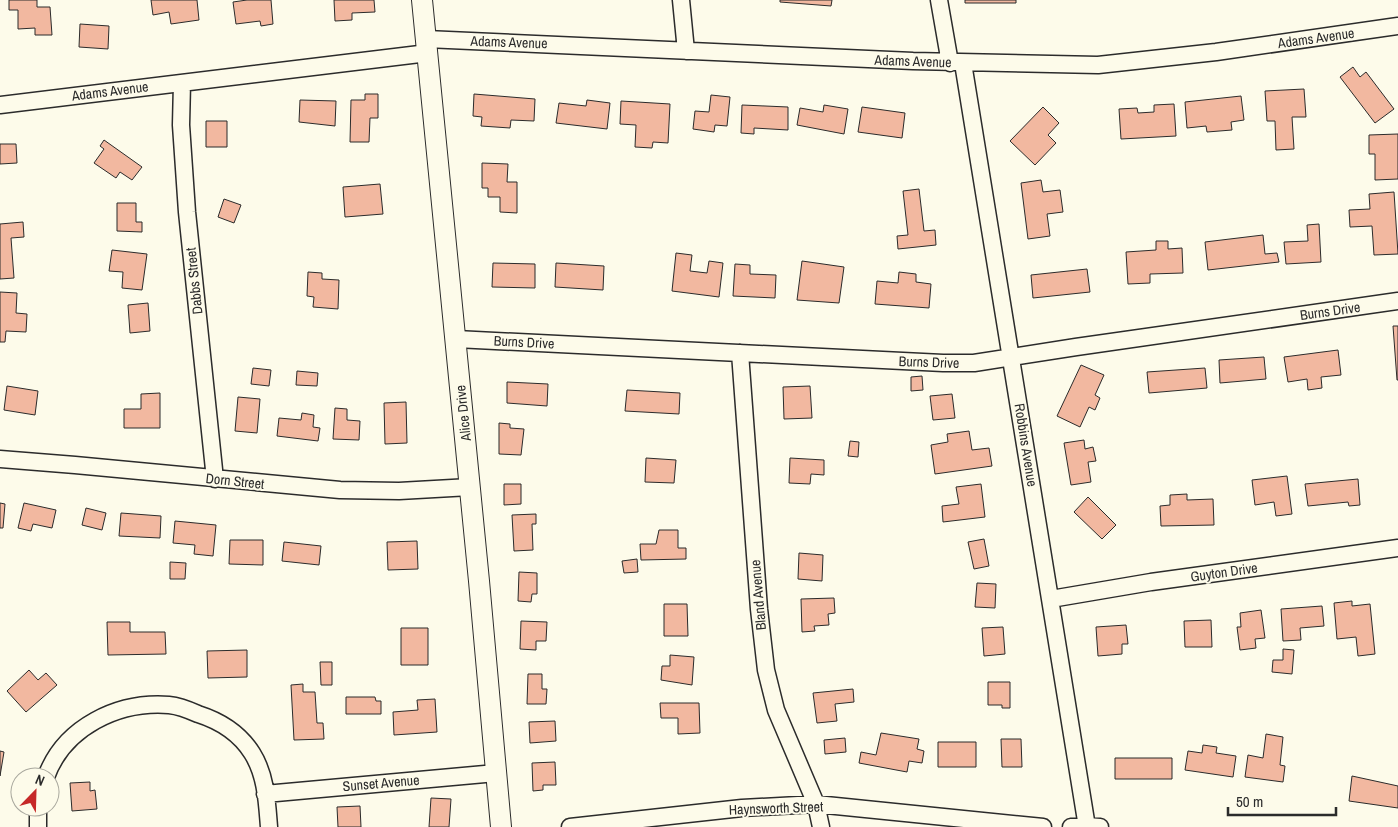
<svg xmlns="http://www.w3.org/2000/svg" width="1398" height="827" font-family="'Archivo Narrow',sans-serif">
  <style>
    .building { fill: #f2b8a0; stroke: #2b2b2b }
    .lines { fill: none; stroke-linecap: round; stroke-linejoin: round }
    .minor-casing { stroke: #2b2b2b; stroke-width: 19 }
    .major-casing { stroke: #2b2b2b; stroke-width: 22 }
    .minor { stroke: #fdfbea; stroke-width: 16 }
    .major { stroke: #fdfbea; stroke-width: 20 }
    .labels { text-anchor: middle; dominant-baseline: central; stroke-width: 4; stroke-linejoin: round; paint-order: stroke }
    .street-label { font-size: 14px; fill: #2b2b2b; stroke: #fdfbea }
  </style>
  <rect width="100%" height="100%" fill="#fdfbea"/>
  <path class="building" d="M9,0H37V7H50L52,35H35V28L18,29V10H9Z
    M151,0H197L199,20L171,24L169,12L153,15Z
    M247,0H271L273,24L261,26L260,21L236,24L233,2Z
    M334,0H374L375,12L352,13V20L335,21Z
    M780,0H832L831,6L780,2Z
    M965,0H1016V3H965Z
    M80,24L109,26L108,49L79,47Z
    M1353,67L1360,77L1366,72L1394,109L1375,123L1340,77Z
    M1304,89L1306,117H1292L1294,149L1276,150L1275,121H1267L1265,91Z
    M365,94H378V118H370L369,142H350L351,100H365Z
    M474,94L535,99L534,121L511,120L510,128L481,126L482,117L473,116Z
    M711,95L730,97L727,126L715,125L714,132L693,129L695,111L709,112Z
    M1241,96L1244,120L1231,122L1232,130L1207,132L1206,126L1187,128L1185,102Z
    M300,100L336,101L335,126L299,122Z
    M587,100L610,103L607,129L556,123L559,103L586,106Z
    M621,101L670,104L668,143L653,142L652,148L635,147L636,125L620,124Z
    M1174,104L1176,136L1121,139L1119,109L1137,108L1138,113L1154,112V105Z
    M742,105L788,107V130L754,128V134L741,133Z
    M824,105L848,109L844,134L797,125L800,108L823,112Z
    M862,107L905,113L902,138L858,132Z
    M1043,107L1059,123L1048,135L1056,143L1035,165L1010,141Z
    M206,121H227V147H206Z
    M1398,134V179L1375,180V154H1369V135Z
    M104,140L142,167L132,180L120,172L116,178L94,163L104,149L100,146Z
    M0,144H16L17,163L0,164Z
    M482,163L508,164L507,182H517V213L500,212V197H488V188H482Z
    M1041,180L1043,192L1060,190L1063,212L1047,214L1050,236L1028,239L1021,183Z
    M380,184L383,214L345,217L343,187Z
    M919,189L924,231L935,230L936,245L898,249L897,236L908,235L903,191Z
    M1394,192L1398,254L1374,255L1372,226L1350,227L1349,210L1370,209L1369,194Z
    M224,199L241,205L234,223L218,217Z
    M117,203H136V222H142V232L117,231Z
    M23,222L24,237L11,238L14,278L0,279V224Z
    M1319,224L1321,262L1286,264L1284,242L1308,241L1307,225Z
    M1263,235L1265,254L1277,253L1279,262L1208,270L1205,242Z
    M1156,241H1168V249L1182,248L1183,273L1150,274V283L1128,284L1126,252L1156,250Z
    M112,250L147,254L142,290L122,288L123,272L109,271Z
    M676,253L692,255L690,271L707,273L709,261L723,263L719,297L672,291Z
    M802,261L844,267L839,303L797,300Z
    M493,263L535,264V288L492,287Z
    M556,263L604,266L603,290L555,287Z
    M735,264L750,265V274L776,275L775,298L733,296Z
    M1087,269L1090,292L1033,298L1031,275Z
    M308,272L322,273V279L339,280L338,309L313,307L314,297L307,296Z
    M899,272L916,274V282L931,284L929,308L875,304L877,281L898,283Z
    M0,292L17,293L16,313L27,314L26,332L6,331L5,342H0Z
    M148,303L150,331L130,333L128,305Z
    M1393,326H1398V380H1397Z
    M1338,350L1341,375L1321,377L1322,388L1308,390L1307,379L1288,382L1284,357Z
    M1264,357L1266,379L1220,383L1219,360Z
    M1081,365L1104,375L1095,395L1100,398L1095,410L1089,407L1080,427L1057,416Z
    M253,368L271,370L269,386L251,384Z
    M1205,368L1207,388L1149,393L1147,372Z
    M297,371L318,373L317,386L296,385Z
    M922,376L923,390L911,391V377Z
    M507,382L548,384L547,406L507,403Z
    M7,386L38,391L35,415L4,410Z
    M810,386L812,418L784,419L783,387Z
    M627,390L680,393L679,414L625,411Z
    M160,393V428H124V409H141V394Z
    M952,394L955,418L933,420L930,396Z
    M238,397L260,399L257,433L235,431Z
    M406,402L407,443L385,444L384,403Z
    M335,408L347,409V420L360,421L359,440L333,439Z
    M302,413L314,415L313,427L320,428L318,441L277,436L279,418L301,420Z
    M499,423L510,424V428L524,429L521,455L499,454Z
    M969,431L972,450L989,448L992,466L935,474L931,445L948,442L947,434Z
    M1084,440L1085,449L1093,447L1096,461L1088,462L1091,482L1071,485L1064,443Z
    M850,441L859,442L858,457L848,456Z
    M646,458L676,460L674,483L645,482Z
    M790,458L824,460V475L811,474L810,484L789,483Z
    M1287,476L1292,514L1276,516L1274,502L1255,505L1252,480Z
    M1358,479L1360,505L1349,506L1348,502L1308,506L1305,484Z
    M504,484H521V504L504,505Z
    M981,484L985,517L943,522L942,506L959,504L956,487Z
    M1187,494V500L1213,499L1214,525L1161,526L1160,506L1170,505V495Z
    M1088,497L1116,525L1102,539L1074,512Z
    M0,503L5,504L3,528H0Z
    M24,503L56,510L52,528L33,524L31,531L18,528Z
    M86,508L106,513L102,530L82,525Z
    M121,513L161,516L160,538L119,536Z
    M536,514V524H532L533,550L514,551L512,515Z
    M175,521L216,525L213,556L194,554L195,545L173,543Z
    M659,530H678V548H686V559L641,560L640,544H656Z
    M984,539L989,566L974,569L968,542Z
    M230,540H263V565L229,564Z
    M417,541L418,569L388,570L387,542Z
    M284,542L321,546L319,565L282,561Z
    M799,553L823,555L822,581L798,579Z
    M637,559L638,572L624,573L622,561Z
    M170,562L186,563L185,579H170Z
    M519,572L537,573V594H532L531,602L518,601Z
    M977,583L996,584L995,608L975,607Z
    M834,598L835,613L828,614L829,625L814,626L815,631L802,632L801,599Z
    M1352,601V606L1370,604L1375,654L1358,656L1356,637L1337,639L1334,603Z
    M664,604H687L688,636H664Z
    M1322,606L1324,626L1300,628L1301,640L1283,641L1281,609Z
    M1261,610L1265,638L1255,639L1256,648L1240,650L1237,627H1241L1240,613Z
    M1211,620L1212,647H1185L1184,621Z
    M521,621L547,622L546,641H536V650L520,649Z
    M107,622H130V632H165L166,654L108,655Z
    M1126,625L1128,644H1122V654L1098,656L1096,627Z
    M1003,627L1005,654L984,656L982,628Z
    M401,628H428V665H401Z
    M1283,649L1294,650L1292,674L1272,672L1273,660H1283Z
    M247,650V677L208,678L207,651Z
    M670,655L694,657L692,685L661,680L662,666H670Z
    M320,662H332V685H321Z
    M29,670L38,680L46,673L57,685L26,712L7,691Z
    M528,674H542V689H547L546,704H527Z
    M988,682H1010V708H1002V705H988Z
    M303,684V692H315L317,723H323L324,739L294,740L291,685Z
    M853,689L854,702L835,704L837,721L817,723L813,693Z
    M346,697H375L376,701H381V714H346Z
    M435,699L437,732L394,735L393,712L418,710L417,700Z
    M660,703H699L700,733L678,734V718H661Z
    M555,721L556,741L530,743L529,722Z
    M881,733L919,739L917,749L924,751L922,763L909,761L907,772L859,763L861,752L876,755Z
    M1266,734L1283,737L1280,765L1285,766L1283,782L1245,777L1248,755L1263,758Z
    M845,738L846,752L825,754L824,740Z
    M1001,739H1021L1022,767H1002Z
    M938,742H976V767H938Z
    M1203,745L1217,747L1216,753L1236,756L1233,777L1185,770L1188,751L1202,753Z
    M0,751L4,752L0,776Z
    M1115,758H1172V779H1115Z
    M555,762L556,785H543V790L533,791L532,763Z
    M1352,776L1398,786V808L1349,801Z
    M90,782V791L95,790L97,809L72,811L70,783Z
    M431,798L451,799L449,827H429Z
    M360,806L361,827H338L337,807Z"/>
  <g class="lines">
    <defs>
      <path id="minor" d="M681,0L686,51
        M939,0L950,63
        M426,39L913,61L1098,65L1216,52L1398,26
        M963,63L1087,827
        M182,83L181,125L187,212L215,479
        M0,105L428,53
        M456,339L943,363H974L1076,347L1398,301
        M740,353L759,609L766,670L776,710L816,804L821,827
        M0,459L75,465L340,490L399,491L470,487
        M1051,599L1151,582L1398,548
        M46,777C64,727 118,701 169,705C179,706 189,710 198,714C220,721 240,734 252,753C266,775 267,802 269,827
        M265,794L496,773
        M38,807V827
        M570,827L742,808L816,804L1043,827
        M1071,827L1087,826L1100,827"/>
      <path id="major" d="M422,0L479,581L501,827"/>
    </defs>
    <use href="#minor" class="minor-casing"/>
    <use href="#major" class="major-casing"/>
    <use href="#minor" class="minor"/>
    <use href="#major" class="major"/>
  </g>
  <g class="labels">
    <g class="street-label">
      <text transform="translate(1316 38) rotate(-8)">Adams Avenue</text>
      <text transform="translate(509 42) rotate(2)">Adams Avenue</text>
      <text transform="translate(913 61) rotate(2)">Adams Avenue</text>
      <text transform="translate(110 91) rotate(-7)">Adams Avenue</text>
      <text transform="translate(194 281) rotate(-96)">Dabbs Street</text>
      <text transform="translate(1330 311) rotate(-8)">Burns Drive</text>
      <text transform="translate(524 342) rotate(3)">Burns Drive</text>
      <text transform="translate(929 362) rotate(2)">Burns Drive</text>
      <text transform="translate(463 413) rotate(-96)">Alice Drive</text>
      <text transform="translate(1026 445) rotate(81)">Robbins Avenue</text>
      <text transform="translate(235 481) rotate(6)">Dorn Street</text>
      <text transform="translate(1224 572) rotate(-8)">Guyton Drive</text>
      <text transform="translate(758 595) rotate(-95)">Bland Avenue</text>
      <text transform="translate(381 783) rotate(-5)">Sunset Avenue</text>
      <text transform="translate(776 808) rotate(-2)">Haynsworth Street</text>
    </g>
  </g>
  <g transform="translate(35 792) rotate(23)"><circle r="24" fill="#fdfbea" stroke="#a9a89e"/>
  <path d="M0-4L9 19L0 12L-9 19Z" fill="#c62828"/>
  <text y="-8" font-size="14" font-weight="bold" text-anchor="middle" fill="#2b2b2b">N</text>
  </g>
  <path d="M1228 807v8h108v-8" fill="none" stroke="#2b2b2b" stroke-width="2.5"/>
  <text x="1236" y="807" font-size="15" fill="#2b2b2b" stroke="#fdfbea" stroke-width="4" paint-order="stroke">50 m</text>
</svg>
